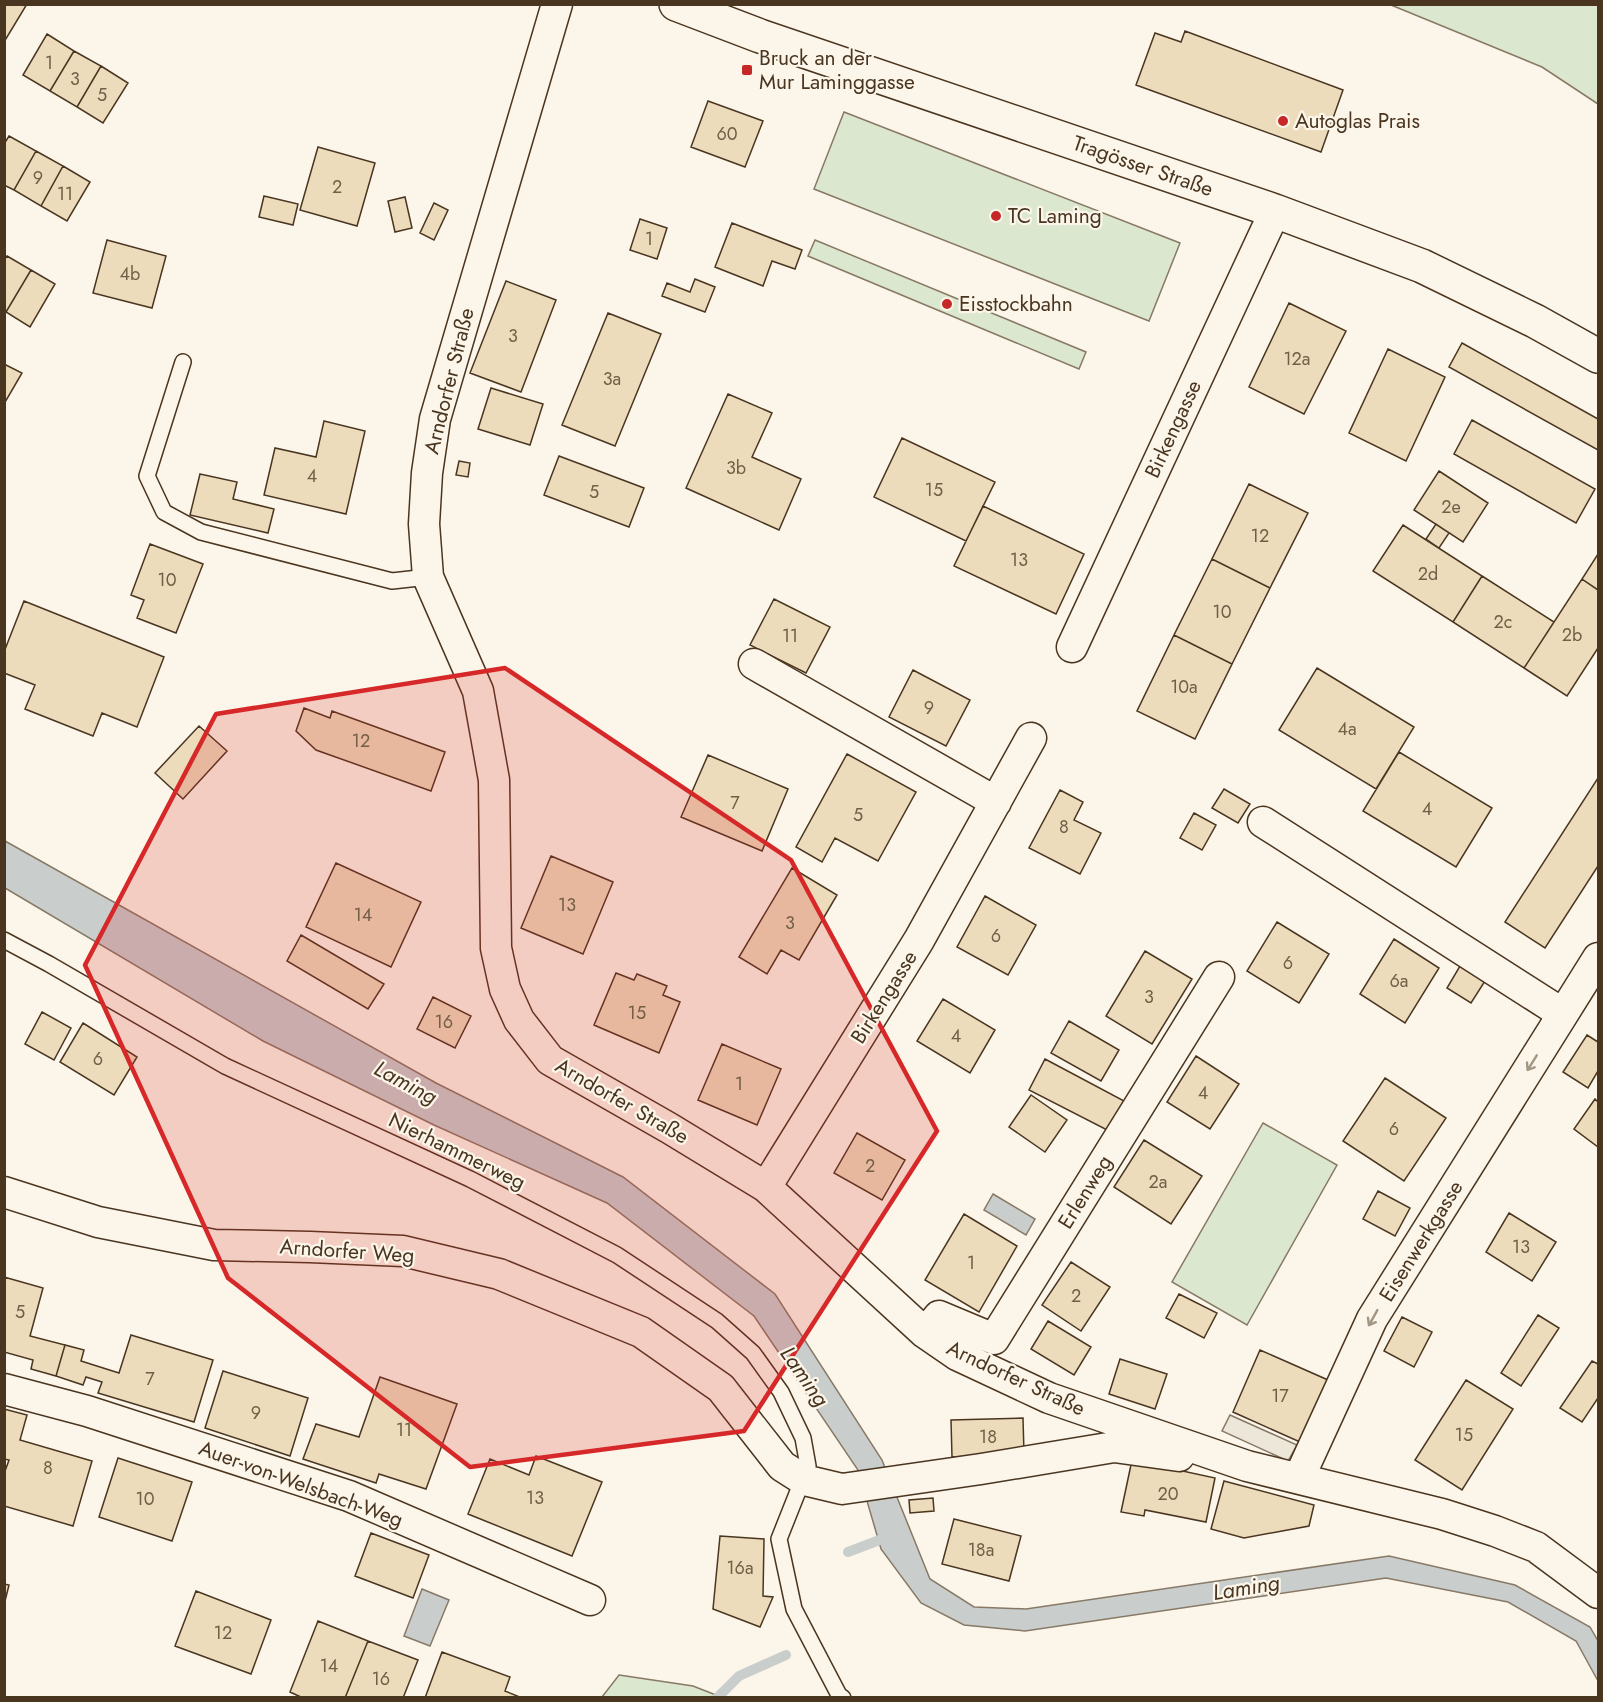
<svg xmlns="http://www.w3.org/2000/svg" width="1603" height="1702" font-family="Jost,sans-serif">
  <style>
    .green { fill: #dce7d0; stroke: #887966; stroke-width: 1.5 }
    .parking { fill: #ede7d9; stroke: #887966; stroke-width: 1.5 }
    .water { fill: #c9cecd; stroke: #887966; stroke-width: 1.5 }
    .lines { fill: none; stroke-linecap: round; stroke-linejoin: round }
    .stream { stroke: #c9cecd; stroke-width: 10 }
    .building { fill: #ecdcbc; stroke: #4a3520; stroke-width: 1.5 }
    .lane-casing { stroke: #4a3520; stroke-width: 18 }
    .street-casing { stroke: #4a3520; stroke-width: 33 }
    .secondary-casing { stroke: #4a3520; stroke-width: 36 }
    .lane { stroke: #fbf6e9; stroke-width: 15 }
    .street { stroke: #fbf6e9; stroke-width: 30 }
    .secondary { stroke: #fbf6e9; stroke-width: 33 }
    .oneway { stroke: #a29684 }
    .marked { fill: #d62828; fill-opacity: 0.2; stroke: #d62828; stroke-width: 4.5; stroke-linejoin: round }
    .poi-dot { fill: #c62828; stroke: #fbf6e9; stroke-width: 2 }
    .labels { text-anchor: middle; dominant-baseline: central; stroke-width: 4.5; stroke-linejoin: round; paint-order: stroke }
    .number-label { font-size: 18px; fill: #725f47 }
    .poi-label { font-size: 21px; fill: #4a3520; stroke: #fbf6e9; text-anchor: start }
    .street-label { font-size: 21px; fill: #4a3520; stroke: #fbf6e9 }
    .water-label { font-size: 22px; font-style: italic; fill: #4a3520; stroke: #fbf6e9 }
  </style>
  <rect width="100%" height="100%" fill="#fbf6e9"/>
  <path class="green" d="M1391,5H1598V104L1542,67Z
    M844,112L1180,243L1149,321L814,189Z
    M815,240L1086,352L1079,369L808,256Z
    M1263,1123L1337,1165L1247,1325L1172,1282Z
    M619,1675L693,1686L721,1697H602Z"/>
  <path class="parking" d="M1230,1415L1297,1445L1288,1461L1222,1431Z"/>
  <path class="water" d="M5,841L436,1083L623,1177L775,1294L882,1460L930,1579L974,1607L1026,1609L1389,1556L1515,1585L1590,1627L1598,1641V1681L1576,1641L1508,1602L1386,1578L1025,1631L964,1625L921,1603L881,1549L858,1470L754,1316L607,1203L434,1125L263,1041L5,888Z
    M993,1194L1035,1219L1026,1235L984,1210Z
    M422,1589L449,1600L430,1646L404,1636Z"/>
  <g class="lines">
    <path class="stream" d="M848,1552L890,1536
      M717,1698L739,1676L786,1655"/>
  </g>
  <path class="building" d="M4,4H27L4,42Z
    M1185,31L1343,90L1321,152L1136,85L1155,33L1181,42Z
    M47,34L74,51L50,91L23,75Z
    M74,51L101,66L77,107L50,91Z
    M101,66L128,83L103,123L77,107Z
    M708,101L763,121L745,167L691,147Z
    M9,136L36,151L14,190L4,185V144Z
    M318,147L375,163L357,226L300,210Z
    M36,151L63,166L41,206L14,190Z
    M63,166L90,182L67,221L41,206Z
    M264,196L298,204L293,225L259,217Z
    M405,197L412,228L395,232L388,201Z
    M434,203L448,210L434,240L420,233Z
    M640,219L667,228L657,259L630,250Z
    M732,223L802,250L795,269L772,261L763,286L715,267Z
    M107,240L166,256L152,308L93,293Z
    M7,256L31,270L6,312L4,311V260Z
    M31,270L55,284L30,327L6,312Z
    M695,279L715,287L705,312L662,296L667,283L690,292Z
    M506,281L556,300L521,392L470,373Z
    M1289,303L1346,331L1304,414L1249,387Z
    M608,313L661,334L615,446L562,425Z
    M1462,343L1598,419V450L1449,367Z
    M1388,349L1445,377L1406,461L1349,433Z
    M4,364L22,373L4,404Z
    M491,388L543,404L530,445L478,429Z
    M728,394L772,413L752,457L801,479L779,530L686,488Z
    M1472,420L1595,489L1576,523L1454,454Z
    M324,421L365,431L346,514L264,495L275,448L316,457Z
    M902,438L995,482L966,541L874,497Z
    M559,456L644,488L629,527L544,495Z
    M459,461L470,463L468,477L456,475Z
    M1439,471L1488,503L1463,542L1414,510Z
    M200,474L237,482L233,499L274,509L268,533L190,515Z
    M1249,484L1308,513L1270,588L1212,559Z
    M983,506L1084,554L1056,614L954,566Z
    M1436,524L1449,533L1439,548L1426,539Z
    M1403,525L1482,576L1453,622L1373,571Z
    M150,544L203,564L176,633L137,618L144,600L131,595Z
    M1598,554V590L1582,579Z
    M1212,559L1270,588L1232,664L1174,635Z
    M1482,576L1554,622L1524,668L1453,622Z
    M1582,579L1598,590V648L1567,696L1524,668Z
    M774,599L830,627L806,673L750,645Z
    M24,601L164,657L137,727L102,713L93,736L25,709L35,685L4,673V652Z
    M1174,635L1232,664L1195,739L1137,711Z
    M1317,668L1414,727L1376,789L1279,730Z
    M913,670L970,700L946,746L889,717Z
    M304,708L330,718L332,711L445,752L431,791L316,750L296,731Z
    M199,726L227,751L183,799L155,773Z
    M1399,752L1492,808L1456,867L1363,811Z
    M847,754L916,792L878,861L835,838L822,862L796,847Z
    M708,755L788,789L762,851L681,817Z
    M1598,778V866L1545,948L1505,922Z
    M1224,789L1250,804L1238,823L1212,808Z
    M1060,790L1083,802L1074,820L1101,833L1080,874L1029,848Z
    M1194,813L1216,825L1202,850L1180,838Z
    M551,856L613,882L583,954L521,928Z
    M336,863L421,902L391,967L306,927Z
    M792,868L837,895L799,960L781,950L767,974L739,957Z
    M985,896L1036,925L1008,975L957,947Z
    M1277,922L1329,954L1299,1003L1247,971Z
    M301,935L384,984L368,1009L287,961Z
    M1394,939L1439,968L1405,1023L1360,994Z
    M1145,951L1192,979L1152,1044L1106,1016Z
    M1460,966L1485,981L1471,1003L1447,988Z
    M616,973L634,980L637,974L667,986L663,995L680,1002L659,1053L594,1025Z
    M433,997L471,1016L455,1048L417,1029Z
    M943,999L995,1030L970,1073L917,1041Z
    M42,1012L71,1028L54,1060L25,1044Z
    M1069,1021L1119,1050L1101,1081L1051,1053Z
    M83,1023L137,1057L114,1095L60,1062Z
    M1587,1035L1598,1042V1071L1588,1088L1563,1072Z
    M722,1044L781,1069L757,1125L698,1100Z
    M1196,1056L1239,1084L1210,1129L1167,1102Z
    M1045,1059L1126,1102L1111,1132L1029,1090Z
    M1385,1078L1446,1118L1404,1181L1343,1141Z
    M1031,1095L1067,1120L1045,1152L1009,1127Z
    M1595,1099L1598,1102V1147L1574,1129Z
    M857,1133L905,1160L882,1200L834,1173Z
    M1144,1140L1202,1176L1171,1224L1114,1187Z
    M1378,1191L1410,1208L1395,1236L1363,1219Z
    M1509,1213L1556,1242L1532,1281L1486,1252Z
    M964,1214L1017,1246L979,1312L925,1280Z
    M1071,1262L1110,1287L1081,1331L1042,1305Z
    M4,1277L43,1288L30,1336L65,1345L56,1376L31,1369L33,1360L4,1352Z
    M1179,1294L1217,1313L1204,1338L1166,1318Z
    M1538,1315L1559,1328L1521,1386L1501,1373Z
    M1402,1317L1432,1332L1414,1367L1384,1351Z
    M1048,1321L1091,1347L1074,1375L1031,1349Z
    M131,1335L213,1360L194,1422L98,1393L102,1382L86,1377L83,1385L56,1376L65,1345L84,1350L81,1361L119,1373Z
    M1260,1350L1328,1380L1300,1442L1233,1412Z
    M1120,1359L1167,1374L1155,1409L1109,1394Z
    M1592,1361L1598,1364V1398L1582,1422L1560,1408Z
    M223,1371L308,1398L290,1456L205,1428Z
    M380,1377L457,1404L426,1489L379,1474L376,1483L303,1459L316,1424L359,1437Z
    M1466,1380L1513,1409L1462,1490L1415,1460Z
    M4,1409L27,1415L20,1440L92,1461L73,1526L4,1506V1474L9,1460L4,1459Z
    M1023,1418L1024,1454L952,1457L951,1420Z
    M536,1456L602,1482L572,1556L468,1514L490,1459L529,1475Z
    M118,1458L192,1482L172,1541L99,1517Z
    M1132,1460L1215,1478L1206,1522L1145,1510L1144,1516L1121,1512Z
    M1224,1481L1314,1505L1309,1526L1244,1538L1211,1529Z
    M933,1498L934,1511L910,1513L909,1500Z
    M954,1519L1021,1536L1009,1581L942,1564Z
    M371,1533L429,1555L413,1598L355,1576Z
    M720,1536L764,1539L763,1596L773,1597L760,1627L713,1609Z
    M4,1584L9,1585L4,1605Z
    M196,1591L271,1620L251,1674L175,1646Z
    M318,1621L368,1641L345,1698H303L290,1692Z
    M368,1641L418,1660L403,1698H345Z
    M442,1652L510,1677L505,1691L522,1698H425Z"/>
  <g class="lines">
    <defs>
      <path id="lane" d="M183,362L147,476L164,512L201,532L392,581L428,577
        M4,940L49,964L225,1066L470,1179L617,1255L717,1321L753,1353L781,1392L803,1438L808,1466L779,1539L794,1609L839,1695L843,1698"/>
      <path id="street" d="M557,4L435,419L427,473L424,524L428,577L478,691L494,780L496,948L505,989L519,1020L550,1060L669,1128L766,1187L925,1333L957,1355L1049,1398L1247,1466L1442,1514L1495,1531L1536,1547L1598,1593
        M1072,647L1275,211
        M754,664L996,802
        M1263,822L1563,1014L1598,958
        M766,1187L919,940L1031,738
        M4,1192L98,1222L214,1245L310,1247L403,1251L499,1274L641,1332L721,1388L782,1466L804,1480L842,1489L981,1469L1114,1447L1179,1456
        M925,1333L939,1316L994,1339L1219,977
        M4,1389L87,1411L349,1496L590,1600
        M1299,1478L1372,1319L1563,1014"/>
      <path id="secondary" d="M676,4L760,36L1275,211L1422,266L1535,321L1598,356"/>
    </defs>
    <use href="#lane" class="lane-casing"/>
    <use href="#street" class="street-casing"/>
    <use href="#secondary" class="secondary-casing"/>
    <use href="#lane" class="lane"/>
    <use href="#street" class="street"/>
    <use href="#secondary" class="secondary"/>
  </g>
  <defs><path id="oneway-shaft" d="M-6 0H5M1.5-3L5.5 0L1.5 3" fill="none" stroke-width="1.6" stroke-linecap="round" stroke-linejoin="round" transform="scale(1.5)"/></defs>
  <g class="oneway">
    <use href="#oneway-shaft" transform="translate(1532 1063) rotate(122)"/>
    <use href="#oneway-shaft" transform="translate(1373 1318) rotate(119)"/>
  </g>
  <path class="marked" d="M505,668L791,860L937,1131L744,1431L470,1467L228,1278L85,965L216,714Z"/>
  <g class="poi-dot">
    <rect x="741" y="64" width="12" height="12" rx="3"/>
    <circle cx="1283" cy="121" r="6"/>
    <circle cx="996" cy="216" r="6"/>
    <circle cx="947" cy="304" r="6"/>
  </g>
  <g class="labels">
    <g class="number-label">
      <text x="49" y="63">1</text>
      <text x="75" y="79">3</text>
      <text x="102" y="95">5</text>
      <text x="727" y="134">60</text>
      <text x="38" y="178">9</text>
      <text x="337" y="187">2</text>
      <text x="65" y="194">11</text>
      <text x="649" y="239">1</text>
      <text x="130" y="274">4b</text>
      <text x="513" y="336">3</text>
      <text x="1297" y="359">12a</text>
      <text x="612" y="379">3a</text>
      <text x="736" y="468">3b</text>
      <text x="312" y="476">4</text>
      <text x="934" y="490">15</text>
      <text x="594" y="492">5</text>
      <text x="1451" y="507">2e</text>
      <text x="1260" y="536">12</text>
      <text x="1019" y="560">13</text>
      <text x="1428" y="574">2d</text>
      <text x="167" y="580">10</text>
      <text x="1222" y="612">10</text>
      <text x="1503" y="622">2c</text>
      <text x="1572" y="635">2b</text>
      <text x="790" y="636">11</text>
      <text x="1184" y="687">10a</text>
      <text x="929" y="708">9</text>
      <text x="1347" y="729">4a</text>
      <text x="361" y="741">12</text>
      <text x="735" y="803">7</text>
      <text x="1427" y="809">4</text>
      <text x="858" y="815">5</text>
      <text x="1064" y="827">8</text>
      <text x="567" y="905">13</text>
      <text x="363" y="915">14</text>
      <text x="790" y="923">3</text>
      <text x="996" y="936">6</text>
      <text x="1288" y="963">6</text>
      <text x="1399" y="981">6a</text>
      <text x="1149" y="997">3</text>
      <text x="637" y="1013">15</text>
      <text x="444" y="1022">16</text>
      <text x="956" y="1036">4</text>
      <text x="98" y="1059">6</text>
      <text x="739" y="1084">1</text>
      <text x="1203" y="1093">4</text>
      <text x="1394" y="1129">6</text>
      <text x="870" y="1166">2</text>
      <text x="1158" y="1182">2a</text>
      <text x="1521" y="1247">13</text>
      <text x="971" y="1263">1</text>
      <text x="1076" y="1296">2</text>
      <text x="20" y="1312">5</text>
      <text x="150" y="1379">7</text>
      <text x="1280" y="1396">17</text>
      <text x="256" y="1413">9</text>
      <text x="404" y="1430">11</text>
      <text x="1464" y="1435">15</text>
      <text x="988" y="1437">18</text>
      <text x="48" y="1468">8</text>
      <text x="1168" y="1494">20</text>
      <text x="535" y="1498">13</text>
      <text x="145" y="1499">10</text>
      <text x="981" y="1550">18a</text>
      <text x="740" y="1568">16a</text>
      <text x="223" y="1633">12</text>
      <text x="329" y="1666">14</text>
      <text x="381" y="1679">16</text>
    </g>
    <g class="poi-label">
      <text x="759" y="58">Bruck an der<tspan x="759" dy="24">Mur Laminggasse</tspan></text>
      <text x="1295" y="121">Autoglas Prais</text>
      <text x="1008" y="216">TC Laming</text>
      <text x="959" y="304">Eisstockbahn</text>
    </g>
    <g class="street-label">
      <text transform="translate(1143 166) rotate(19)">Tragösser Straße</text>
      <text transform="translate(449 381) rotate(-76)">Arndorfer Straße</text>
      <text transform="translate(1173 429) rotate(-65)">Birkengasse</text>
      <text transform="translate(884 997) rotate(-58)">Birkengasse</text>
      <text transform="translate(622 1101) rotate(30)">Arndorfer Straße</text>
      <text transform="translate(457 1151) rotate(26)">Nierhammerweg</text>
      <text transform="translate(1085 1192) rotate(-58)">Erlenweg</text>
      <text transform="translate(1421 1241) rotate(-58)">Eisenwerkgasse</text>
      <text transform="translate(347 1251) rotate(4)">Arndorfer Weg</text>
      <text transform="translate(1016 1378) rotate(25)">Arndorfer Straße</text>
      <text transform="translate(301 1484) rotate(20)">Auer-von-Welsbach-Weg</text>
    </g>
    <g class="water-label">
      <text transform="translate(406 1082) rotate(28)">Laming</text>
      <text transform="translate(805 1376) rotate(55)">Laming</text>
      <text transform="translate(1246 1587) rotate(-9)">Laming</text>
    </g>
  </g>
  <rect width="1603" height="1702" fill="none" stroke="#4a3520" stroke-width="12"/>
</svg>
